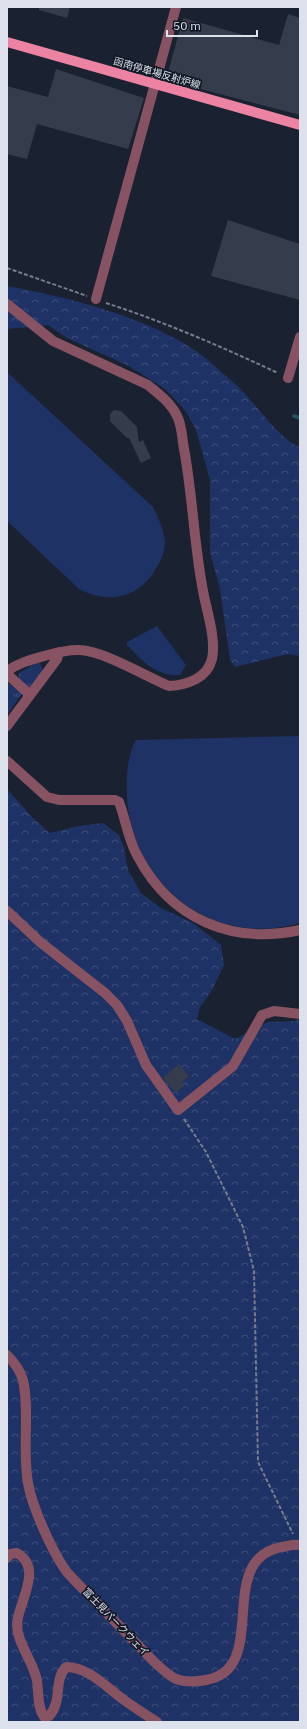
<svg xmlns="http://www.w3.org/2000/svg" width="307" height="1729" font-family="'IBM Plex Sans','Noto Sans JP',sans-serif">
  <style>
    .grass { fill: url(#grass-tufts) }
    .forest { fill: url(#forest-crowns) }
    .park { fill: #1e3265 }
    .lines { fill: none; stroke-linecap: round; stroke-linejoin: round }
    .stream { stroke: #205661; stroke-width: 3.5 }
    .building { fill: #353c4c }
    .path { stroke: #777d8a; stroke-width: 2; stroke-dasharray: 4 2; stroke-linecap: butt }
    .minor { stroke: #875362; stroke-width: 10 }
    .major { stroke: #ed83a3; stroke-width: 10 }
    .labels { text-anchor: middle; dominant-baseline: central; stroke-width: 3.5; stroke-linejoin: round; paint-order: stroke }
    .street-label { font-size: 10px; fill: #dce1eb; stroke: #111826 }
  </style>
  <defs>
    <pattern id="grass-tufts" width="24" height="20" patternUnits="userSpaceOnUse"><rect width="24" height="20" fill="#1e3265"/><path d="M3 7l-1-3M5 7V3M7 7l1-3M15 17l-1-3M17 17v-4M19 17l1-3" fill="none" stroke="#3e4f7b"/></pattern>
    <pattern id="forest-crowns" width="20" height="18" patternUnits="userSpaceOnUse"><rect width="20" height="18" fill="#1e3265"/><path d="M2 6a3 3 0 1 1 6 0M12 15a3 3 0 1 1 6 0" fill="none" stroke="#3e4f7b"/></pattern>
  </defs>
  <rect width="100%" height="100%" fill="#1a2130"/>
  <path class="grass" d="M40,663L43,670L30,687H27L19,680V673L35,664Z
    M8,683L21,693V695L7,715V684Z"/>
  <path class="forest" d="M7,286C67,297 139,315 190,347C206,357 219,370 233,382C253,399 278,439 300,447V656L288,654L235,667L230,660L220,589L210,553V480L196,430L185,410L165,389L129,366L67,338L48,325L7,329Z
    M7,789L33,818L50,833L79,826L103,823L119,835L124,848L128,870L141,893L161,908L193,923L221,945L224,965L211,992L200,1007L197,1019L235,1039L268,1022L295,1021L300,1019V1722H7Z"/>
  <path class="park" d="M7,372L153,507C158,517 164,530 165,542C165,552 161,561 155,570C138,599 107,604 79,589L7,521Z
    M157,626L186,665L180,675C156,677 142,660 127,645V642Z
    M300,736V923C213,949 131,884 127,796C126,778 127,755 136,740Z"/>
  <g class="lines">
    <path class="stream" d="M294,416L300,418"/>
  </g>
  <path class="building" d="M39,7H70L67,18L39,10Z
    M288,14L300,18V115L166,80L183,18L279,45Z
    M56,69L144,98L128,149L37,124L27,159L7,154V86L48,97Z
    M228,220L300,244V300L211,276Z
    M114,410L121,411L137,427L139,442L143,440L151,458L141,463L129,438H127L110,421V414Z
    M179,1064L189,1076L182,1082L185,1085L176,1093L163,1078Z"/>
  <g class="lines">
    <path class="path" d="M7,268L87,296
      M106,303C165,322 222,347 278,373
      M184,1119L206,1152L243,1227L254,1271L258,1462L293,1534"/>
    <path class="minor" d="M96,299L176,7
      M7,304L53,341L148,385C159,394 171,403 177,416C182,425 182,438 184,449C193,497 194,548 204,596C208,615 216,640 212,659C207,679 186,685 169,686C145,676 104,651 80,650C68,649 55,653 44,656C30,660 19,663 7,671
      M288,378L300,337
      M7,674L30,695
      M7,726L57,659L59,652
      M7,761L47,797L59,800H115L119,802C126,820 128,840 138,857C171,919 232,945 300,930
      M7,911L40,942L105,993L117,1005L127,1021L146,1065L178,1110L233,1066L262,1015L274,1011L300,1014
      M7,1355C14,1362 20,1370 23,1380C30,1411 22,1450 28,1483C32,1507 52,1551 66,1571C72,1578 79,1585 85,1591C103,1609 120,1627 138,1645C148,1656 161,1670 174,1678C184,1683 195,1682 206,1680C272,1669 213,1559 282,1547C288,1546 294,1544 300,1545
      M7,1558L10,1554L17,1553C44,1568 18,1603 17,1624C17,1644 34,1662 37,1681C39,1693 37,1707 44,1717L49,1716C63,1701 53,1681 66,1667C89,1667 106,1687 124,1700C135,1708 146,1715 157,1722"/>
    <path class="major" d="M7,42L300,125"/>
  </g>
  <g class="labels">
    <g class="street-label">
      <text transform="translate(157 73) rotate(16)">函南停車場反射炉線</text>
      <text transform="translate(116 1622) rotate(46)">富士見パークウェイ</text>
    </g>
  </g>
  <rect width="307" height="1729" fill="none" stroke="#dce1eb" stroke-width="16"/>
  <path d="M167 30v6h90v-6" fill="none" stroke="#dce1eb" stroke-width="2"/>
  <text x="173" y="30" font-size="12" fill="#dce1eb" stroke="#111826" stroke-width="3" paint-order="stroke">50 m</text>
</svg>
